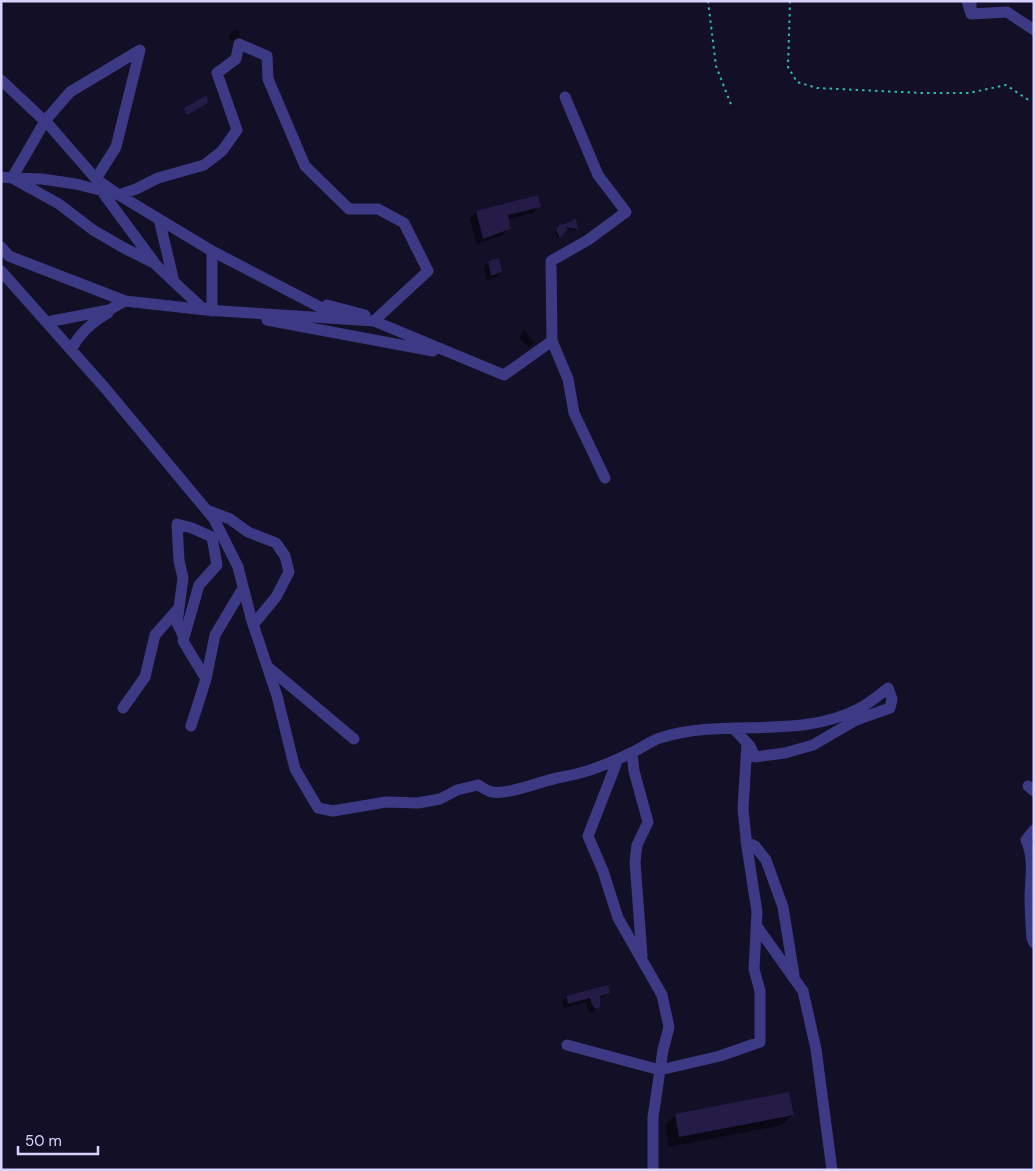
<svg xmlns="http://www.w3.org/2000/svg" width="1035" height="1171" font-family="'DM Sans',sans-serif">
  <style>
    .shadow { fill: #0007 }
    .building { fill: #241b47 }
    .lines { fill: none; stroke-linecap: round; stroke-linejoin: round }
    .path { stroke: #2fb8b0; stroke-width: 2; stroke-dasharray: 2.5 4; stroke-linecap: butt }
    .street { stroke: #3d3a85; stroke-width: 11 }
  </style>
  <rect width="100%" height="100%" fill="#130f26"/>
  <path class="shadow" d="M235,30L239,31L240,36L231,41L229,37L230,34Z
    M537,196L540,206L533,213L508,219L509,229L502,235L477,244L470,219L476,212Z
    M560,225L577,229L575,231L566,229L558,238L555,233Z
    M489,262L501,272L496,277L486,280L484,267Z
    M524,329L534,343L529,347L519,339Z
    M608,993L604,997L599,998V1006L592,1013L589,1012L586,1002L564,1008L562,1002L566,997Z
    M788,1093L792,1115L782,1125L669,1147L665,1125L675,1115Z"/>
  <path class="building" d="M207,95L208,103L187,115L184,108Z
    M538,195L541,207L508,215L510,229L483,239L476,211Z
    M576,219L578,229L565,227L568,229L560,238L556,230L560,223L562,225Z
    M499,258L502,272L491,276L488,261Z
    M608,985L610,993L600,996V1007L597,1009L593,1007L590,998L568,1004L566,996Z
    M789,1092L794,1115L679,1137L675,1114Z"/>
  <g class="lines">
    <path class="path" d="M708,1L716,66L732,107
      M790,1L788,67L797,82L817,88L922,93H969L1006,85L1030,101"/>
    <path class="street" d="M967,1L971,14V1
      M971,14L1007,12L1034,30
      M1,80L49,125L96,179L119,195L136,189L158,178L204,165L222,151L237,130L217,73L236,59L239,44L267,56L268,79L305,166L349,209H378L404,223L428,271L374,321L206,310L125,301L9,256L1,247
      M1,177L12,178L45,121L70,92L140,50L116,147L99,174
      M12,178L42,179L76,184L119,195L212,251V311L201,307L154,263L124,248L93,230L59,204Z
      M100,189L154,262
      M159,219L174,282
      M212,251L339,317
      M1,271L105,388L214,519L238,567L251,618L277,696L295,769L318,808L333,811L386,802L418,803L440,799L457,790L478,785C482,787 487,791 492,792C510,795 543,780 562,777C587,773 609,764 633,752C642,748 650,741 660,738C725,717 798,741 860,708C870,703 879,695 888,688L892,699L890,708L856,720L813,745L785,753L755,757L750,746L734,729
      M327,305L365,315
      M267,320L433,351
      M374,321L504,375L552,341L551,261L588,240L626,212L598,175L565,97
      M47,322L109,310L125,301
      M552,341L568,379L574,413L605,478
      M71,350C79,334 92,322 108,313
      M209,511L230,519L248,532L276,543L285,556L289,572L276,597L253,625
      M184,637L177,623L183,578L179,561L177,524L192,528L212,537L217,565L199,585L183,641L206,679
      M268,667L354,739
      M123,708L145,677L155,635L178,609
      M191,726L206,679L215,635L243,588
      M632,753L634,771L648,822L637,845L635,862L642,956
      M618,759L588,836L603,871L618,918L662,995L669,1027L663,1050L653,1117V1170
      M1028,786L1034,791
      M1034,830L1026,840C1034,858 1031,875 1030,895C1030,909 1031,924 1032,938L1034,943
      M746,842L755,846L766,860L783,907L794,975
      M756,925L803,991L816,1049L832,1170
      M567,1045L660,1070L720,1056L760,1042V991L754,969L757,912L747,847L743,809L747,743"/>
  </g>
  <rect width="1035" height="1171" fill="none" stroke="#d9d4ff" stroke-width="5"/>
  <path d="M18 1146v8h80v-8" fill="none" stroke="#d9d4ff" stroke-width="2.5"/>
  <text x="25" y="1146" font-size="15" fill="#d9d4ff" stroke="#130f26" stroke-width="4" paint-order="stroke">50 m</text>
</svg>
